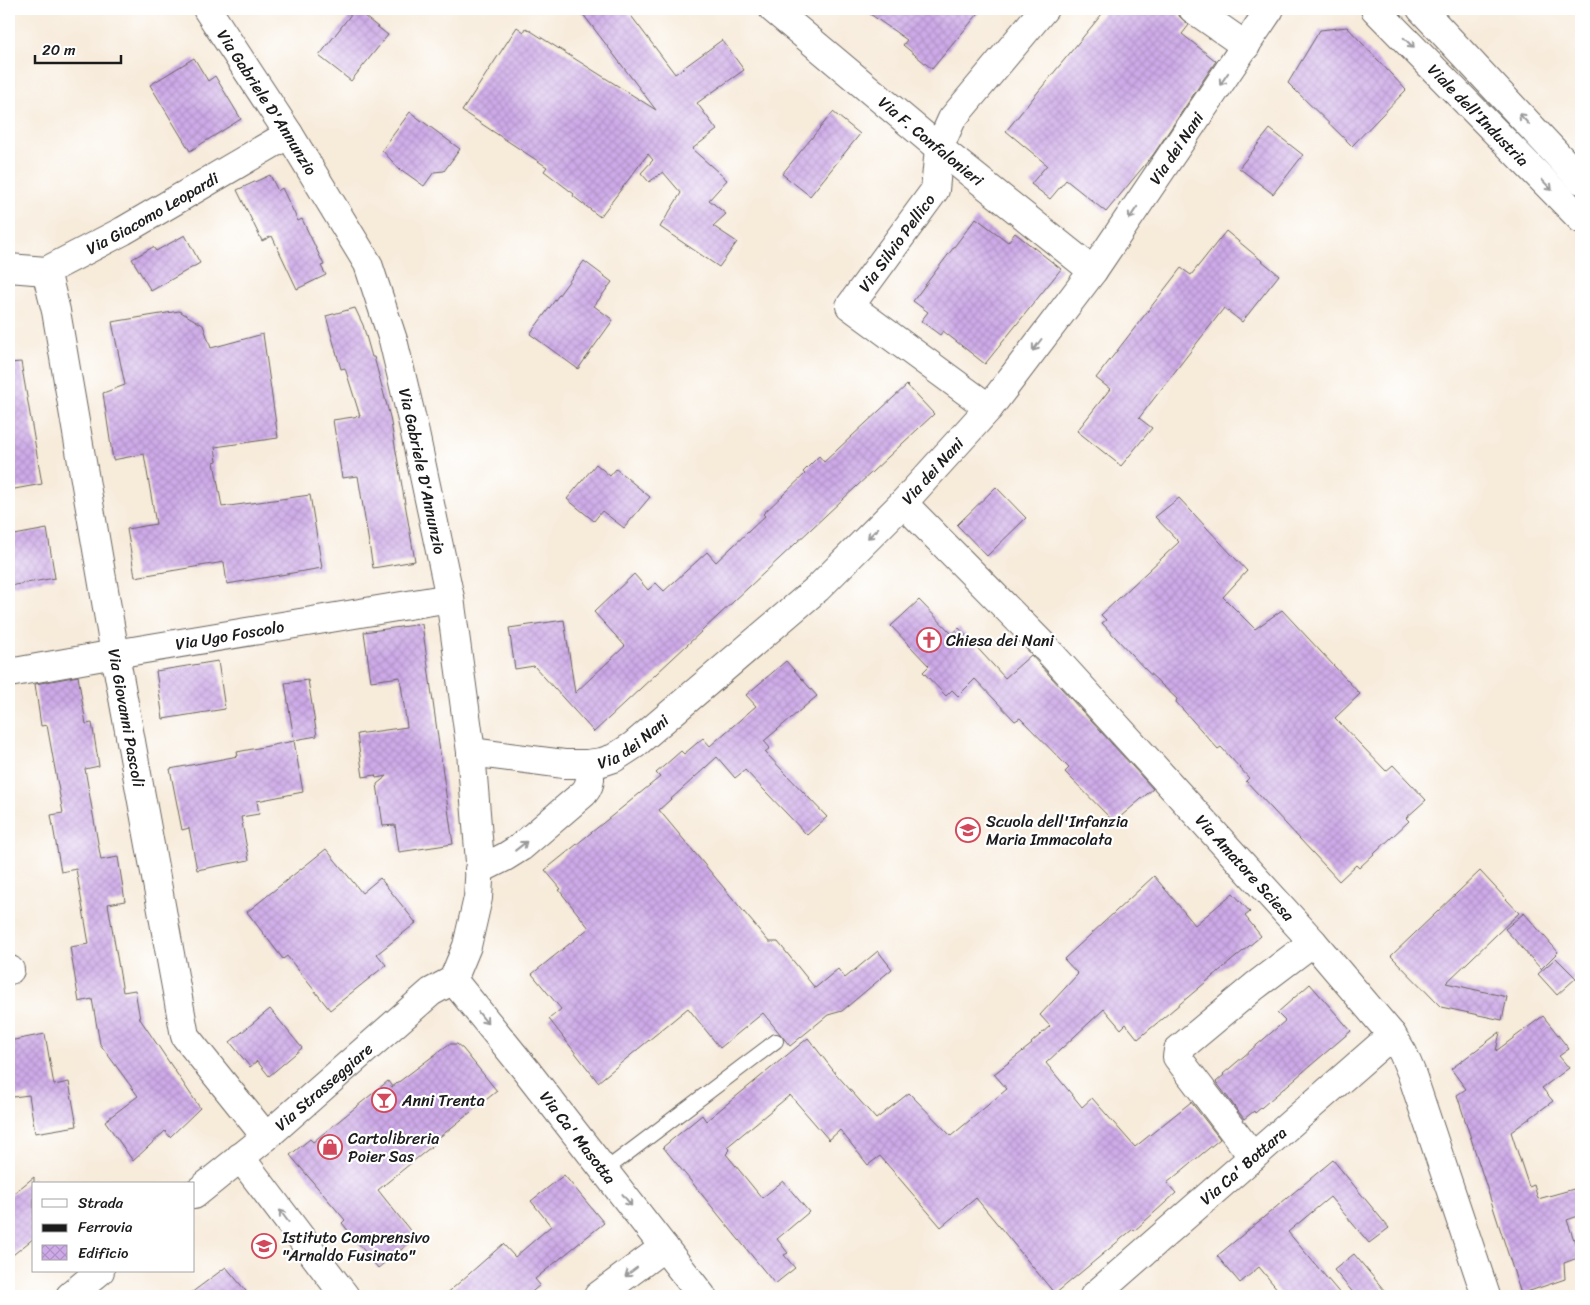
<svg xmlns="http://www.w3.org/2000/svg" width="1590" height="1305" font-family="Sriracha,sans-serif">
  <style>
    .building { fill: url(#building-cross-hatch) }
    .lines { fill: none; stroke-linecap: round; stroke-linejoin: round }
    .lane-casing { stroke: #69645e; stroke-width: 16 }
    .street-casing { stroke: #69645e; stroke-width: 30 }
    .secondary-casing { stroke: #69645e; stroke-width: 30 }
    .lane { stroke: #fff; stroke-width: 14 }
    .street { stroke: #fff; stroke-width: 28 }
    .secondary { stroke: #fff; stroke-width: 28 }
    .rail { stroke: #1c1c1c; stroke-width: 4 }
    .oneway { stroke: #999 }
    .labels { text-anchor: middle; dominant-baseline: central; stroke-width: 4.5; stroke-linejoin: round; paint-order: stroke }
    .street-label { font-size: 16px; fill: #1c1c1c; stroke: #fff }
    .poi-label { font-size: 16px; fill: #1c1c1c; stroke: #fff; text-anchor: start }
  </style>
  <defs>
    <pattern id="building-cross-hatch" width="8" height="8" patternUnits="userSpaceOnUse" patternTransform="scale(1.25)"><rect width="8" height="8" fill="#ceaae8"/><path d="M0 0l8 8M0 8l8-8" fill="none" stroke="#b092c6"/></pattern>
  </defs>
  <rect width="100%" height="100%" fill="#fff"/>
  <filter id="ink" filterUnits="userSpaceOnUse"><feTurbulence type="fractalNoise" baseFrequency=".02" numOctaves="2"/><feDisplacementMap in="SourceGraphic" scale="10" xChannelSelector="R" yChannelSelector="G"/><feConvolveMatrix kernelMatrix="1 2 1 2 8 2 1 2 1" color-interpolation-filters="sRGB"/></filter>
  <filter id="wash" filterUnits="userSpaceOnUse"><feTurbulence type="fractalNoise" baseFrequency=".0096" numOctaves="4" result="noise"/><feDisplacementMap in="SourceGraphic" scale="20" xChannelSelector="R" yChannelSelector="G"/><feGaussianBlur stdDeviation="1.12" result="paint"/><feColorMatrix in="noise" values="0 0 0 0 0 0 0 0 0 0 0 0 0 0 0 0 0 1.4 0 .05"/><feComposite in="paint" operator="in"/></filter>
  <g filter="url(#wash)">
    <rect width="100%" height="100%" fill="#f7ebda"/>
    <g id="blocks">
      <path class="building" d="M355,9L388,35L351,81L319,56Z
        M579,9H626L675,74L722,40L744,70L697,103L717,130L692,149L727,180L709,200L726,214L713,226L737,242L719,267L660,227L681,193L663,172L649,182L641,173L653,160L648,154L600,217L573,196L574,194L544,171L547,167L462,111L517,27L524,32L526,28L656,110Z
        M863,9H982L932,69L903,45L907,40Z
        M1106,9H1178L1179,16L1189,25L1182,34L1216,61L1153,155L1106,212L1066,180L1050,199L1031,184L1047,165L1006,131Z
        M1347,27L1406,90L1352,146L1288,83L1320,30Z
        M194,58L208,81L215,76L241,119L190,151L150,85Z
        M410,112L460,149L444,171L434,172L424,186L403,171L400,170L382,150Z
        M833,112L860,134L810,196L782,174Z
        M1270,129L1303,155L1273,194L1239,168Z
        M270,175L278,191L282,188L298,221L302,219L324,265L321,266L326,275L297,289L272,236L262,241L237,190Z
        M976,218L1008,242L1015,233L1061,269L985,364L943,331L940,335L921,321L928,312L913,301Z
        M1226,231L1279,275L1242,322L1224,308L1139,418L1152,428L1121,466L1077,431L1110,389L1096,378L1181,268L1191,275Z
        M185,235L200,263L151,291L132,259L153,247L156,251Z
        M584,261L612,282L594,306L613,320L578,369L530,334Z
        M355,308L363,325L372,357H374L390,417L415,561L373,568L358,476L342,478L333,420L360,416L345,368L341,369L326,316Z
        M179,311L203,325L211,348L263,334L278,438L215,447L217,461L214,462L222,507L310,495L322,568L227,584L224,562L135,577L127,529L156,524L144,454L113,460L103,393L125,385L112,322Z
        M21,362L42,484L9,490V363Z
        M907,385L934,414L594,732L534,666L515,669L509,628L564,620L575,693L625,646L594,612L634,574L648,590L656,583L664,591L707,552L716,562L765,516L763,514L805,474L803,472L819,456L824,462Z
        M596,464L610,476L616,469L650,497L624,528L602,511L594,521L567,499Z
        M996,487L1026,518L987,556L957,525Z
        M1179,498L1247,571L1223,597L1255,629L1282,610L1360,694L1335,718L1386,771L1393,765L1426,800L1406,818L1409,821L1359,868L1356,865L1339,881L1246,781L1249,778L1221,747L1218,749L1176,702L1177,699L1145,669L1102,623L1106,620L1101,615L1179,542L1155,517Z
        M47,529L55,578L9,586V536Z
        M919,600L952,634L959,628L1005,678L1031,655L1153,789L1114,822L1065,772L1069,768L1020,718L1015,721L975,679L958,696L952,690L946,696L923,672L929,666L891,626Z
        M422,624L453,844L399,852L395,825L383,826L377,784L387,776L376,778L375,775L363,777L357,734L407,727L400,677L371,681L364,632Z
        M218,661L225,709L163,719L156,671Z
        M786,661L817,696L764,741L770,748L765,752L827,817L807,835L745,770L735,778L717,757L659,810L769,942H778L815,988L838,969L845,978L878,951L892,969L842,1011L828,1015L790,1046L763,1013L720,1048L688,1008L598,1082L549,1019L561,1009L532,974L589,928L559,890L561,889L545,870L660,777L656,773L681,751L684,754L703,738L710,746L756,706L746,695Z
        M78,676L86,724L92,723L99,766L85,769L101,860L118,857L125,901L108,904L123,992L135,990L140,1019L200,1108L170,1137L165,1131L133,1161L105,1121L138,1096L100,1044L92,999L79,1002L70,947L89,944L76,869L61,872L51,815L63,813L47,725L41,726L35,684Z
        M308,680L317,736L294,740L285,683Z
        M294,741L303,792L257,801L259,814L241,817L249,860L197,870L189,828L182,830L170,769L238,756L237,752Z
        M326,849L362,893L380,878L416,923L377,954L386,965L330,1010L287,956L283,959L247,912Z
        M1480,871L1519,913L1446,983L1507,997L1502,1020L1441,1007L1391,956Z
        M1154,876L1195,925L1233,893L1250,912L1245,916L1261,936L1138,1039L1126,1024L1121,1029L1104,1009L1046,1063L1082,1107L1092,1098L1135,1147L1191,1102L1220,1139L1167,1183L1176,1193L1134,1231L1133,1229L1055,1294L976,1198L941,1227L880,1156L868,1165L840,1130L829,1140L790,1095L727,1147L730,1150L726,1154L762,1198L783,1181L809,1212L777,1239L788,1253L784,1255L795,1268L775,1284L663,1147L702,1115L706,1121L808,1038L836,1074L876,1119L909,1093L951,1136L1007,1089L994,1074L1032,1044L1031,1043L1050,1026L1040,1015L1078,974L1064,959Z
        M1524,913L1558,952L1541,969L1505,929Z
        M1556,958L1576,978L1557,995L1538,974Z
        M1310,984L1351,1031L1255,1113L1254,1111L1244,1119L1216,1082L1224,1075L1223,1074L1285,1021L1277,1013Z
        M270,1009L302,1048L269,1076L257,1061L250,1067L230,1042Z
        M1543,1016L1569,1049L1559,1056L1569,1068L1542,1088L1553,1101L1511,1132L1529,1187L1534,1185L1538,1199L1581,1187V1215L1567,1220L1580,1257L1564,1263L1565,1279L1521,1294L1457,1095L1466,1089L1451,1069L1500,1032L1496,1051Z
        M45,1034L54,1085L69,1082L77,1126L35,1133L29,1095L13,1097L9,1074V1041Z
        M449,1044H457L463,1049L497,1091L436,1140L437,1142L378,1190L416,1238L378,1268L342,1223L345,1220L290,1155L310,1139L313,1142L388,1081L392,1087Z
        M1333,1160L1389,1228L1369,1243L1330,1197L1288,1232L1342,1296H1283L1259,1267L1240,1283L1217,1256Z
        M564,1175L604,1223L535,1279L540,1285L527,1296H444L503,1244L515,1257L551,1226L531,1201Z
        M34,1177V1238L9,1258V1197Z
        M1354,1254L1389,1296H1356L1334,1270Z
        M226,1267L250,1296H187Z"/>
    </g>
  </g>
  <g filter="url(#ink)">
    <use href="#blocks" fill-opacity="0" stroke="#69645e" stroke-width="1"/>
    <g class="lines">
      <defs>
        <path id="lane" d="M604,1171L776,1041"/>
        <g id="street">
          <path id="s1" d="M207,9L289,134L368,264L393,340L413,424L450,598L471,752L480,862L478,898L467,946L453,980"/>
          <path id="s2" d="M773,9L939,148L1093,271"/>
          <path d="M1193,9L1246,46"/>
          <path id="s3" d="M9,268L46,271L123,231L289,134"/>
          <path id="s4" d="M46,271L56,311L115,654L185,1036L266,1137"/>
          <path id="s5" d="M989,408L850,306L935,190L939,148L952,119L1044,9"/>
          <path id="s6" d="M903,503L1043,645L1313,942L1392,1035L1403,1053L1411,1072L1486,1296"/>
          <path id="s7" d="M9,673L115,654L450,598"/>
          <path id="s8" d="M471,752L564,764H587L602,762L614,758L634,745L818,588L903,503L989,408L1093,271L1270,9"/>
          <path d="M479,870L505,857L521,847L584,793C592,783 591,775 587,764"/>
          <path d="M9,970H10"/>
          <path id="s9" d="M453,980L526,1070L702,1296"/>
          <path d="M240,1157L345,1296"/>
          <path d="M1253,1157L1177,1057L1178,1050L1255,986L1313,942"/>
          <path id="s10" d="M194,1195L266,1137L431,992L453,980"/>
          <path d="M70,1296L100,1271"/>
          <path d="M598,1296L664,1247"/>
          <path id="s11" d="M1094,1296L1392,1035"/>
        </g>
        <g id="secondary">
          <path id="s12" d="M1375,9L1581,219"/>
          <path d="M1421,9L1581,180"/>
        </g>
      </defs>
      <use href="#lane" class="lane-casing"/>
      <use href="#street" class="street-casing"/>
      <use href="#secondary" class="secondary-casing"/>
      <use href="#lane" class="lane"/>
      <use href="#street" class="street"/>
      <use href="#secondary" class="secondary"/>
      <path class="rail" d="M1581,9V172"/>
    </g>
    <defs><path id="oneway-shaft" d="M-6 0H5M1.5-3L5.5 0L1.5 3" fill="none" stroke-width="1.6" stroke-linecap="round" stroke-linejoin="round" transform="scale(1.25)"/></defs>
    <g class="oneway">
      <use href="#oneway-shaft" transform="translate(1409 43) rotate(45)"/>
      <use href="#oneway-shaft" transform="translate(1224 79) rotate(124)"/>
      <use href="#oneway-shaft" transform="translate(1524 119) rotate(-133)"/>
      <use href="#oneway-shaft" transform="translate(1547 185) rotate(46)"/>
      <use href="#oneway-shaft" transform="translate(1133 213) rotate(124)"/>
      <use href="#oneway-shaft" transform="translate(1037 345) rotate(127)"/>
      <use href="#oneway-shaft" transform="translate(873 533) rotate(135)"/>
      <use href="#oneway-shaft" transform="translate(521 846) rotate(-38)"/>
      <use href="#oneway-shaft" transform="translate(483 1018) rotate(51)"/>
      <use href="#oneway-shaft" transform="translate(627 1200) rotate(52)"/>
      <use href="#oneway-shaft" transform="translate(284 1216) rotate(-127)"/>
      <use href="#oneway-shaft" transform="translate(631 1272) rotate(143)"/>
    </g>
  </g>
  <defs>
    <symbol id="church-ring" viewBox="-11 -11 22 22"><circle r="9.5" fill="#fff" stroke="#d1495b" stroke-width="1.5"/><path d="M-1.2-6h2.4v3.5h3.3v2.4h-3.3V6h-2.4V-.1h-3.3v-2.4h3.3Z" fill="#d1495b"/></symbol>
    <symbol id="school-ring" viewBox="-11 -11 22 22"><circle r="9.5" fill="#fff" stroke="#d1495b" stroke-width="1.5"/><path d="M0-5L7-2L0 1L-7-2ZM-4 1L0 2.5L4 1V4Q0 6-4 4Z" fill="#d1495b"/></symbol>
    <symbol id="bar-ring" viewBox="-11 -11 22 22"><circle r="9.5" fill="#fff" stroke="#d1495b" stroke-width="1.5"/><path d="M-6-5H6L.8 .8V4.5H3.5V6h-7V4.5H-.8V.8Z" fill="#d1495b"/></symbol>
    <symbol id="shop-ring" viewBox="-11 -11 22 22"><circle r="9.5" fill="#fff" stroke="#d1495b" stroke-width="1.5"/><path d="M-5-2.5h2.3a2.7 3.5 0 0 1 5.4 0H5L5.5 6h-11ZM-1.5-2.5h3a1.5 2.3 0 0 0-3 0Z" fill="#d1495b"/></symbol>
  </defs>
  <g fill-rule="evenodd">
    <use href="#church-ring" x="915" y="626" width="28" height="28"/>
    <use href="#school-ring" x="954" y="816" width="28" height="28"/>
    <use href="#bar-ring" x="370" y="1086" width="28" height="28"/>
    <use href="#shop-ring" x="316" y="1133" width="28" height="28"/>
    <use href="#school-ring" x="250" y="1232" width="28" height="28"/>
  </g>
  <g class="labels">
    <g class="street-label">
      <text stroke="none"><textPath href="#s1" startOffset="111">Via Gabriele D'Annunzio</textPath></text>
      <text stroke="none"><textPath href="#s12" startOffset="148">Viale dell'Industria</textPath></text>
      <text stroke="none"><textPath href="#s2" startOffset="206">Via F. Confalonieri</textPath></text>
      <text stroke="none"><textPath href="#s8" startOffset="979">Via dei Nani</textPath></text>
      <text stroke="none"><textPath href="#s3" startOffset="158">Via Giacomo Leopardi</textPath></text>
      <text stroke="none"><textPath href="#s5" startOffset="251">Via Silvio Pellico</textPath></text>
      <text stroke="none"><textPath href="#s8" startOffset="574">Via dei Nani</textPath></text>
      <text stroke="none"><textPath href="#s1" startOffset="516">Via Gabriele D'Annunzio</textPath></text>
      <text stroke="none"><textPath href="#s7" startOffset="224">Via Ugo Foscolo</textPath></text>
      <text stroke="none"><textPath href="#s4" startOffset="454">Via Giovanni Pascoli</textPath></text>
      <text stroke="none"><textPath href="#s8" startOffset="169">Via dei Nani</textPath></text>
      <text stroke="none"><textPath href="#s6" startOffset="500">Via Amatore Sciesa</textPath></text>
      <text stroke="none"><textPath href="#s10" startOffset="169">Via Strasseggiare</textPath></text>
      <text stroke="none"><textPath href="#s9" startOffset="201">Via Ca' Masotta</textPath></text>
      <text stroke="none"><textPath href="#s11" startOffset="198">Via Ca' Bottara</textPath></text>
    </g>
    <g class="poi-label">
      <text x="946" y="640">Chiesa dei Nani</text>
      <text x="986" y="821">Scuola dell'Infanzia<tspan x="986" dy="18">Maria Immacolata</tspan></text>
      <text x="402" y="1100">Anni Trenta</text>
      <text x="348" y="1138">Cartolibreria<tspan x="348" dy="18">Poier Sas</tspan></text>
      <text x="282" y="1237">Istituto Comprensivo<tspan x="282" dy="18">"Arnaldo Fusinato"</tspan></text>
    </g>
  </g>
  <rect width="1590" height="1305" fill="none" stroke="#fff" stroke-width="30"/>
  <rect x="32" y="1182" width="162" height="90" fill="#ffffff" stroke="#a4a4a4"/>
  <rect x="42" y="1199" width="25" height="8" fill="#ffffff" stroke="#a4a4a4"/>
  <text x="78" y="1208" font-size="15" fill="#1c1c1c">Strada</text>
  <rect x="42" y="1224" width="25" height="8" fill="#1c1c1c" stroke="#a4a4a4"/>
  <text x="78" y="1232" font-size="15" fill="#1c1c1c">Ferrovia</text>
  <rect x="42" y="1245" width="25" height="15" fill="url(#building-cross-hatch)" stroke="#a4a4a4"/>
  <text x="78" y="1258" font-size="15" fill="#1c1c1c">Edificio</text>
  <path d="M35 55v8h86v-8" fill="none" stroke="#1c1c1c" stroke-width="2.5"/>
  <text x="42" y="55" font-size="15" fill="#1c1c1c" stroke="#ffffff" stroke-width="4" paint-order="stroke">20 m</text>
</svg>
